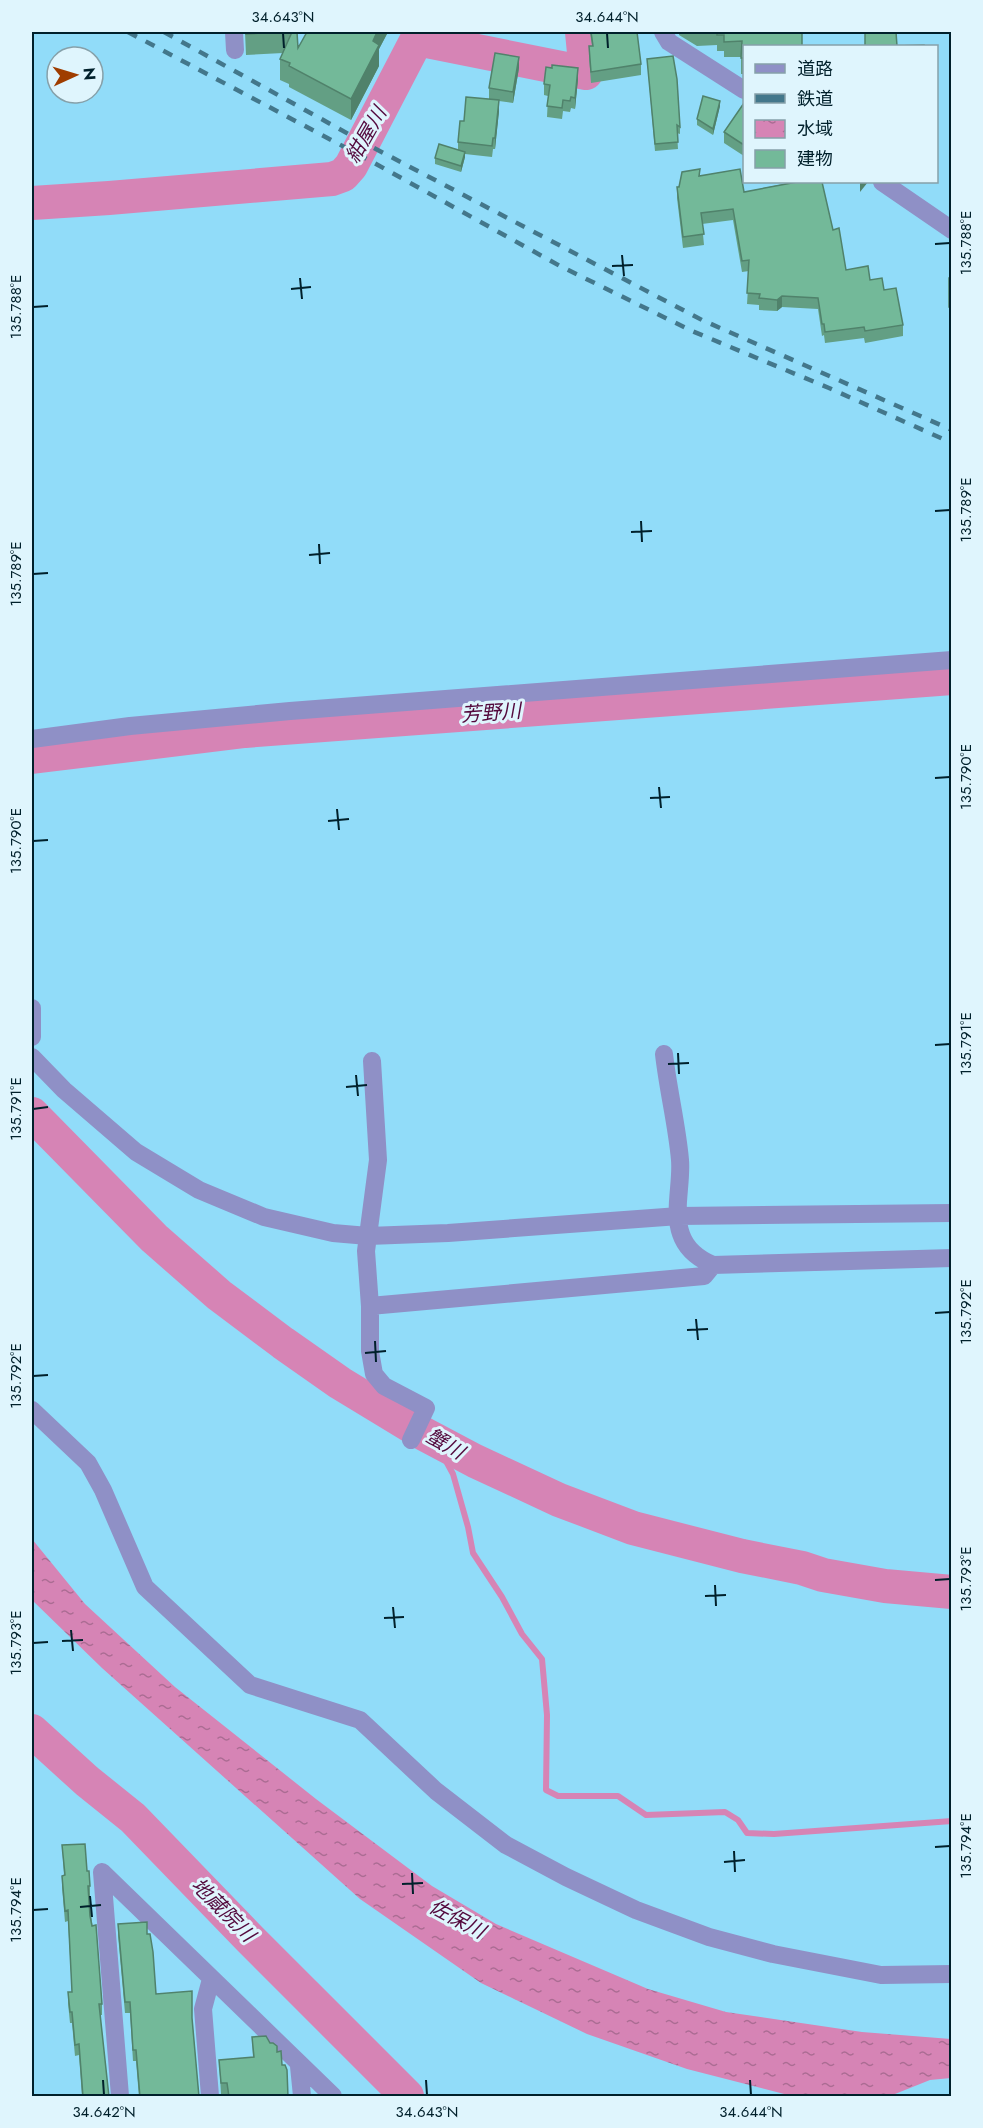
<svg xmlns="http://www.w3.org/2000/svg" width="983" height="2128" font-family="Jost,'Noto Sans JP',sans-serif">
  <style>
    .water { fill: url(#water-ripples) }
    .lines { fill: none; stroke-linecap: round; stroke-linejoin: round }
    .stream { stroke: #d684b5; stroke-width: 6 }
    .river { stroke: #d684b5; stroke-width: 34 }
    .minor { stroke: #8f90c6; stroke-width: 18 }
    .rail { stroke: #43778b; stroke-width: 4.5; stroke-dasharray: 10 10; stroke-linecap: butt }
    .wall { fill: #639f84 }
    .shaded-wall { fill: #50826b }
    .building { fill: #73b999; stroke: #50826b; stroke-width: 1.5 }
    .ticks { fill: none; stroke: #00202b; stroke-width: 2 }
    .labels { text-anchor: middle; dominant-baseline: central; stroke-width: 6; stroke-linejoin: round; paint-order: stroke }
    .water-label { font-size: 20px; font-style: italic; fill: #53093d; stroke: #dff5fd }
    .neatline { fill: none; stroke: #00202b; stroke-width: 2 }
    .ticks-label { font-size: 15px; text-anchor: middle; fill: #00202b }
  </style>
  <defs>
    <pattern id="water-ripples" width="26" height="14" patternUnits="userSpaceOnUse" patternTransform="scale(1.5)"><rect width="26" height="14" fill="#d684b5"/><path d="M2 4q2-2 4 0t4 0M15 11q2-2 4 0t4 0" fill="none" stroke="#ab6c93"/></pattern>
  </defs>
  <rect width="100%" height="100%" fill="#91dcf9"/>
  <path class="water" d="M32,1539L85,1604L175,1687L316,1799L432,1886L496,1924L648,1989L726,2012L862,2032L951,2039V2078L930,2080L890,2096L788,2095L687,2069L587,2034L481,1983L360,1899L102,1668L32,1600Z"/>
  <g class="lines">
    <path class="stream" d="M417,39L421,32
      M434,1439L453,1474L468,1527L473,1553L502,1597L522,1634L542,1659L547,1715L546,1790L558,1796H618L646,1815L725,1812L738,1820L747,1833L774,1834L952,1821"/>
    <path class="river" d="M32,203L109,198L332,179L343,175L351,166L417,39L586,73L582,32
      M32,757L245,731L952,678
      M32,1114L154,1238L219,1295L283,1343L340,1383L424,1434L475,1461L559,1500L633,1528L742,1556L802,1568L823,1575L885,1586L952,1592
      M32,1731L87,1781L133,1818L250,1939L407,2096"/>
    <path class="minor" d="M234,32L235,50
      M663,32L669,42L744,90
      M882,182L952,230
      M32,739L130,726L290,711L952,660
      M32,1008V1037
      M664,1054C668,1090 677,1125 680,1160C682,1183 673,1212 681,1234C686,1249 699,1259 713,1265L952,1258
      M32,1057L64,1090L136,1152L199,1190L264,1217L333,1233L368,1236L448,1233L679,1216L952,1213
      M372,1061L378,1160L366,1251L370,1306V1351L374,1374L384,1386L426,1408L411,1440
      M370,1306L704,1276L713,1265
      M32,1410L88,1463L103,1490L145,1587L250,1685L360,1720L436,1791L506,1845L566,1877L636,1910L709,1937L773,1954L881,1975L952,1974
      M299,2066L302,2096
      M120,2096L102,1872L333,2096
      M210,2096L203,2009L211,1979"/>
    <path class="rail" d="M128,32L367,159L560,266L692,331L829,388L952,443
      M164,32L372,147L702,320L952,430"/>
  </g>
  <path class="wall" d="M245,32H297L298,48L307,32H388L379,49V66L351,120L289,87V84L280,80V59L283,53L246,55Z
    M590,32H637L641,64V75L591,83L589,57V46H592Z
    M679,32H847L802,34L744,46V74H741V57H724V51H717V45L697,46L679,35Z
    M647,59L680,127V134L677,133L678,149L655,151Z
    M519,68L513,103L499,101V111L495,149H493L492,157L465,154V157L461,172L435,164V158L458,149V142L464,121L489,99V88Z
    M578,79L575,109L571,108L570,112L563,111L562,119L547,117L548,96L544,95V84Z
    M744,103V156L724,143V132Z
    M720,106L713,135L697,125V119Z
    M700,175L744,192L788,183L785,182H822L833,230L846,270L870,280L884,290L903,325V336L865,343L864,338L825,343L824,335L822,336L818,309L782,307L777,311L759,310V305L747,304L749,271L742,272L733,220L702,224L704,245L683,248L677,198V187Z
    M949,278H951V320H949Z
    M62,1845L87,1871L90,1886V1897H89L102,2004V2015H100L109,2097H82L79,2055L75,2056L72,2023H70L68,2003V1992H72L68,1921L65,1922L62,1887V1876L64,1875Z
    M118,1924L147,1934L156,1994L192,2018L199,2097H139L136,2061H133L130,2013H125L118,1935Z
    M252,2037L270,2043L277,2052L282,2065L288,2097H228L227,2094H221L219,2060L253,2058Z"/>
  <path class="shaded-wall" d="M377,32H388L379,49V66L351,120V99L373,41Z
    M519,57V68L513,103V92Z
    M578,68V79L575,109V98Z
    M499,100V111L495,149V138Z
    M720,101V106L713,135V129Z
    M465,152V157L461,172V166Z
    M860,182H868L860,192Z
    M782,296V307L777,311V300Z"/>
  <path class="building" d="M246,32H279L246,34Z
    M292,32H297L298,48L307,32H377L373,41L379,45L351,99L289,66L290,63L280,59Z
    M591,32H637L641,64L591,72L589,46H593Z
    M717,32H802V46H744V58H741L742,41L724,42V35H717Z
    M865,32H896L897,46L924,45V46H865Z
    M495,53L519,57L513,92L489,88Z
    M673,56L677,79L680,127L677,125L678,142L655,144L647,59Z
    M552,65L578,68L575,98L571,97L570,101L563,100L562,108L547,106L550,85L544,84L546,67L552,68Z
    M703,96L720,101L713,129L697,119Z
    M466,97L499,100L495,138H493L492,146L458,142L460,121H464Z
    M744,103V145L724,132Z
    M439,144L465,152L461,166L435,158Z
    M700,169L699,176L740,169L744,192L797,182H822L833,230L839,228L846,270L868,266L870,280L882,278L884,290L896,288L903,325L865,331L864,327L825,332L824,324H822L818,298L782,296L777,300L759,298L760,294L747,293L749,260L742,261L733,209L701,213L704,234L683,237L677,187H679L682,172Z
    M949,278H951V307H949Z
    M85,1844L87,1871H89L90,1886H88L90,1916L92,1926L96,1925L102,2004H99L109,2097H83L79,2044L75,2045L72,2012H70L68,1992H72L68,1910L65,1911L62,1876L65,1875L62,1845Z
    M147,1922V1934H150L153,1952L156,1994L192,1991V2018L199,2097H140L136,2050H133L130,2002H125L118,1924Z
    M266,2036L270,2043H273L277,2046V2052L281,2051L282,2065H285L287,2070L288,2097H229L227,2083H221L219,2060L254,2057L252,2037Z"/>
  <path class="ticks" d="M283,33L284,48M607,33L608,48M935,244L950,243M622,255L624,276M612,266L633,265M300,278L302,299M291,289L311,287M33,307L48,306M935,511L950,510M641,521L642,542M631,532L652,531M319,544L320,564M309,555L330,553M33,574L48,573M935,778L950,777M659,787L661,808M650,798L670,797M337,809L339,830M328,821L349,819M33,841L48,840M935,1045L950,1044M678,1053L679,1074M668,1064L689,1063M356,1075L358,1096M346,1087L367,1085M33,1109L48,1107M935,1313L950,1312M696,1319L698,1340M687,1330L708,1329M375,1341L376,1362M365,1353L386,1351M33,1376L48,1375M935,1580L950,1579M715,1585L716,1606M705,1596L726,1595M393,1607L395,1628M384,1618L404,1617M71,1630L73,1651M62,1641L83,1640M33,1643L48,1642M935,1847L950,1846M734,1851L735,1872M724,1862L745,1860M412,1873L413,1894M402,1884L423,1883M90,1896L92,1917M80,1907L101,1905M33,1910L48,1909M103,2080L104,2095M426,2080L427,2095M750,2080L751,2095"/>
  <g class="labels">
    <g class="water-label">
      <text transform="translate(366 135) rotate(-60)">紺屋川</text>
      <text transform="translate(491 713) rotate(-4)">芳野川</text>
      <text transform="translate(445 1444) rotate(30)">蟹川</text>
      <text transform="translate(223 1910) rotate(45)">地蔵院川</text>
      <text transform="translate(457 1919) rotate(28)">佐保川</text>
    </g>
  </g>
  <rect width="983" height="2128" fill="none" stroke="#dff5fd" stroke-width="66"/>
  <rect x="743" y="45" width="195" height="138" fill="#dff5fd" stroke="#86a0a9" stroke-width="1.5"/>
  <rect x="755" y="64" width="30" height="9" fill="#8f90c6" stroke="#86a0a9" stroke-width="1.5"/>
  <text x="797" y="75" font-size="18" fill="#00202b">道路</text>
  <rect x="755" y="94" width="30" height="9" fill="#43778b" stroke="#86a0a9" stroke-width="1.5"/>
  <text x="797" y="105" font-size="18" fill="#00202b">鉄道</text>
  <rect x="755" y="120" width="30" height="18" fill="url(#water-ripples)" stroke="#86a0a9" stroke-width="1.5"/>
  <text x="797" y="135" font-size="18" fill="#00202b">水域</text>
  <rect x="755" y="150" width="30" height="18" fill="#73b999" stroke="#86a0a9" stroke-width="1.5"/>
  <text x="797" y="165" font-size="18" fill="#00202b">建物</text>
  <g transform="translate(75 75) rotate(86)"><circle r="28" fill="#dff5fd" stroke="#86a0a9" stroke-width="1.5"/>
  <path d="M0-4.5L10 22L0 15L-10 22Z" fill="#9f3d00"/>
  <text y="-9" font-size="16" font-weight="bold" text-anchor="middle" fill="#00202b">N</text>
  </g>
  <rect x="33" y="33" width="917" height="2062" class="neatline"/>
  <g class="ticks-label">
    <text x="283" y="22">34.643°N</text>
    <text x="607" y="22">34.644°N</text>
    <text transform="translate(966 243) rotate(-90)" y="5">135.788°E</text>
    <text transform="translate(16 307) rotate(-90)" y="5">135.788°E</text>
    <text transform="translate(966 510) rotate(-90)" y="5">135.789°E</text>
    <text transform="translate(16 574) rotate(-90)" y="5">135.789°E</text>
    <text transform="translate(966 777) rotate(-90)" y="5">135.790°E</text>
    <text transform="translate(16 841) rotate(-90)" y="5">135.790°E</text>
    <text transform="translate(966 1044) rotate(-90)" y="5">135.791°E</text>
    <text transform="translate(16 1109) rotate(-90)" y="5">135.791°E</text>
    <text transform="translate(966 1312) rotate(-90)" y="5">135.792°E</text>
    <text transform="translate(16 1376) rotate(-90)" y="5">135.792°E</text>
    <text transform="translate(966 1579) rotate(-90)" y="5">135.793°E</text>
    <text transform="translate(16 1643) rotate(-90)" y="5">135.793°E</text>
    <text transform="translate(966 1846) rotate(-90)" y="5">135.794°E</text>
    <text transform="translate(16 1910) rotate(-90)" y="5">135.794°E</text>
    <text x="104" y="2117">34.642°N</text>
    <text x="427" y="2117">34.643°N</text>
    <text x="751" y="2117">34.644°N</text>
  </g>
</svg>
